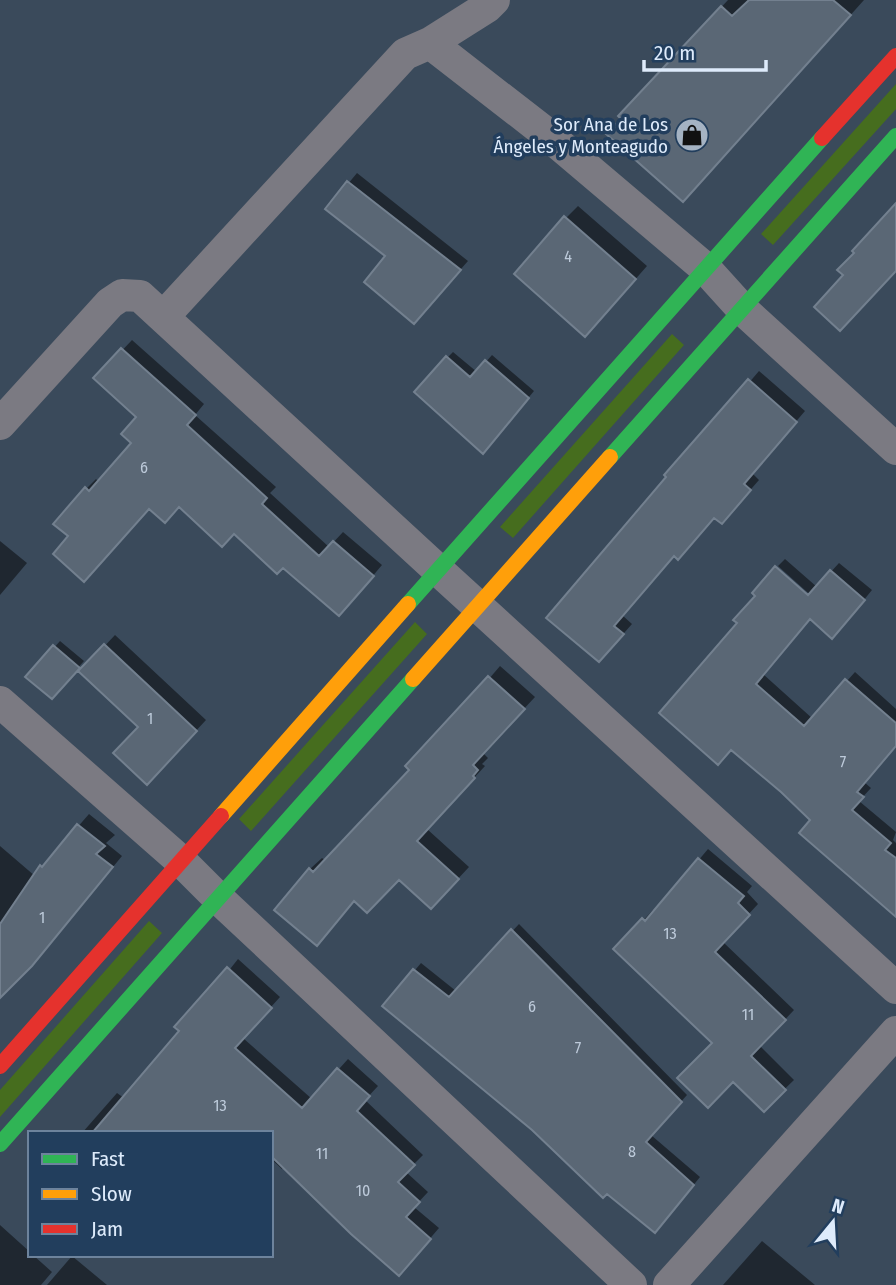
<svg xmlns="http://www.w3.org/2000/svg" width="896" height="1285" font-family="'Fira Sans Condensed',sans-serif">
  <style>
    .green { fill: #466d1e }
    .shadow { fill: #0007 }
    .building { fill: #5a6775; stroke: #73808f; stroke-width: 2 }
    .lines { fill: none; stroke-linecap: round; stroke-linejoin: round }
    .street { stroke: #7b7a82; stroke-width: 32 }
    .fast { stroke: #30b455; stroke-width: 16 }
    .slow { stroke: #ff9f0a; stroke-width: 16 }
    .jam { stroke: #e5322d; stroke-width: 16 }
    .labels { text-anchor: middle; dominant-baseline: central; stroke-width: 7; stroke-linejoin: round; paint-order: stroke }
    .number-label { font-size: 16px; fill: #bdcada }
    .poi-label { font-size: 19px; fill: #deebfb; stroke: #223e5d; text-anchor: end }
  </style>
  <rect width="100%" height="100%" fill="#3a4a5b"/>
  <path class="green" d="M896,84V109L773,245L761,234Z
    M672,334L684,345L513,538L500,527Z
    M415,622L427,634L251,831L239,819Z
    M149,921L162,933L0,1117V1090Z"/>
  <path class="shadow" d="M728,0H864L698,185L620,116Z
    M357,173L468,261L422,313L388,256L327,209Z
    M578,206L647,266L597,323L566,218Z
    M132,340L204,404L195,415L276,487L270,493L329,547L343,532L382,565L349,604L283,566L234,532L180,505L150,507L71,536L86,489L96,479L99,482L134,443L139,417L96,378Z
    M453,352L477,372L492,355L534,391L489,445L447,358Z
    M759,371L805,411L752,473L759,480L731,512L715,516L674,555L622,615L632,624L609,650L548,618Z
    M0,541L27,563L0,595Z
    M785,559L817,587L839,563L872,590L841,628L811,617L763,674L813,719L855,672L896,709V745L864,782L871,788L859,801L896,832L893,840L896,843V881L813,820L782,791L731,749L661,712L816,600L778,566Z
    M115,635L206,720L157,773L141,727L81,671Z
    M60,641L84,661L57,691L28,677Z
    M500,666L535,697L483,753L488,758L482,764L485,766L427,829L469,867L442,896L399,878L355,900L328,932L276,910L310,869L322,858L326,861L411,770Z
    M89,814L115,835L106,843L122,856L42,953L0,976V846L35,876Z
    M708,849L752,886L747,892L758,904L723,942L794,1010L760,1046L794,1080L763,1110L714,1043L616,949L653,910L655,912Z
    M519,924L687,1095L651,1135L700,1177L662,1224L555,1149L385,1006L421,963L456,991Z
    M238,959L280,997L243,1038L312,1099L348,1059L378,1086L365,1100L423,1155L406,1172L428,1192L414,1207L439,1228L408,1264L284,1166L282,1169L271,1159V1133H82L117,1093L124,1098L181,1031Z
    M0,1225L30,1252V1255H33L52,1272L41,1285H0Z
    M762,1241L815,1285H723Z
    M72,1256L107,1285H47Z"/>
  <path class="building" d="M749,0H833L851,15L683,202L606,134L621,119L618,116L721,6L732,16Z
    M347,181L461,270L414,324L364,282L385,256L325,209Z
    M896,203V271L840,331L814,307L843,275L837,270L854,253L852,251Z
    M564,216L636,279L585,337L514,274Z
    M121,348L196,415L187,425L267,498L262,504L319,556L333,541L374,576L339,616L283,568L277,574L234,534L222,547L179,507L165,523L149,509L84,582L53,554L68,536L53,524L85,487L89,491L131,443L121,434L136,417L93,378Z
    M446,356L470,377L485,360L529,398L483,454L414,392Z
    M748,379L797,422L744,484L751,490L722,524L714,518L678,560L674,556L614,626L624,634L599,662L546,618L666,477L664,475Z
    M775,566L808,595L830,570L865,600L832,639L810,619L756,684L804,726L845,679L896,723V746L857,792L864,797L852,810L891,843L885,850L896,858V917L799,833L810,820L781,792L731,750L718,765L659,713L737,623L733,620L755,596L752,593Z
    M104,644L197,731L147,785L113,753L138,727L78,671Z
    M53,645L80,668L52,699L25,677Z
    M488,676L525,709L473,765L478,770L473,776L475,778L417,841L459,879L431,909L399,880L367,913L354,901L317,946L274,910L309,868L313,872L409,770L405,766Z
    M77,824L105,846L96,854L113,867L32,966L0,998V924L40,865L42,867Z
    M698,858L744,896L738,903L750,915L715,952L786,1020L751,1056L786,1090L764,1112L733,1082L708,1108L677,1078L712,1043L613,949L642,918L645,921Z
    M511,929L682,1102L646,1142L694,1185L655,1233L607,1194L603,1198L532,1130L382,1006L413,969L449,997Z
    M227,967L272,1008L235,1048L302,1108L337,1068L370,1096L357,1111L415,1165L398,1182L420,1202L406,1217L431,1239L399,1276L351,1234L271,1156V1133H92L179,1031L174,1027Z"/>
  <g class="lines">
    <path class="street" d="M430,43L542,130L705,268L743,310L896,449
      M164,316L405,54L430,43L487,7L494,0
      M0,424L110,303L122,295L140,296L438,570L896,988
      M0,702L182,862L219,899L631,1285
      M669,1285L896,1032"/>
    <path class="fast" d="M610,457L896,136
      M408,604L822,138
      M0,1144L413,679"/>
    <path class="slow" d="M413,679L610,457
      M221,816L408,604"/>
    <path class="jam" d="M822,138L896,56
      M0,1066L221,816"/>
  </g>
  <defs>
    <symbol id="shop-disc" viewBox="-11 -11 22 22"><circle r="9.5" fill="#a5b3c3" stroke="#223e5d"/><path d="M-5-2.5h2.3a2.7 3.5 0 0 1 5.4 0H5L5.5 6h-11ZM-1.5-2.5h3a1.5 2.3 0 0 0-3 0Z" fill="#111"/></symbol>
  </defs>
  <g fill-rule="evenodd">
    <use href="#shop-disc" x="673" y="116" width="38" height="38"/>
  </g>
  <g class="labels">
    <g class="number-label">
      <text x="568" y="256">4</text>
      <text x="144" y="467">6</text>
      <text x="150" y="718">1</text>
      <text x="843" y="761">7</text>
      <text x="42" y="917">1</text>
      <text x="670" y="933">13</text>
      <text x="532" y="1006">6</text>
      <text x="748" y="1014">11</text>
      <text x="578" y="1047">7</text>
      <text x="220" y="1105">13</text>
      <text x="632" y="1151">8</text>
      <text x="322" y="1153">11</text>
      <text x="363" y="1190">10</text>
    </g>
    <g class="poi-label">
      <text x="668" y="124">Sor Ana de Los<tspan x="668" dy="22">Ángeles y Monteagudo</tspan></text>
    </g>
  </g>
  <rect x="28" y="1131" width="245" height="126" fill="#223e5d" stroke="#6d839c" stroke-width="2"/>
  <rect x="42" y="1154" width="35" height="10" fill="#30b455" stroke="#6d839c" stroke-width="2"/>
  <text x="91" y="1166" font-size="21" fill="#deebfb">Fast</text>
  <rect x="42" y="1189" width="35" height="10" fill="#ff9f0a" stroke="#6d839c" stroke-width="2"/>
  <text x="91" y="1201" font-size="21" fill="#deebfb">Slow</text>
  <rect x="42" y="1224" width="35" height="10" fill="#e5322d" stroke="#6d839c" stroke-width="2"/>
  <text x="91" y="1236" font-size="21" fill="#deebfb">Jam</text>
  <g transform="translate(833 1222) rotate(18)" stroke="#223e5d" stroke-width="5" paint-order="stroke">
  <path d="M0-5L12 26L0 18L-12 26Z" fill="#deebfb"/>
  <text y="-10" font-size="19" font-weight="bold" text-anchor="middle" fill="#deebfb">N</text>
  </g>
  <path d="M644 60v10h122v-10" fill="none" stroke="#deebfb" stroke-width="3.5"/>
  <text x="654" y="60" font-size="21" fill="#deebfb" stroke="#223e5d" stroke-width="5" paint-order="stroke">20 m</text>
</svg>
